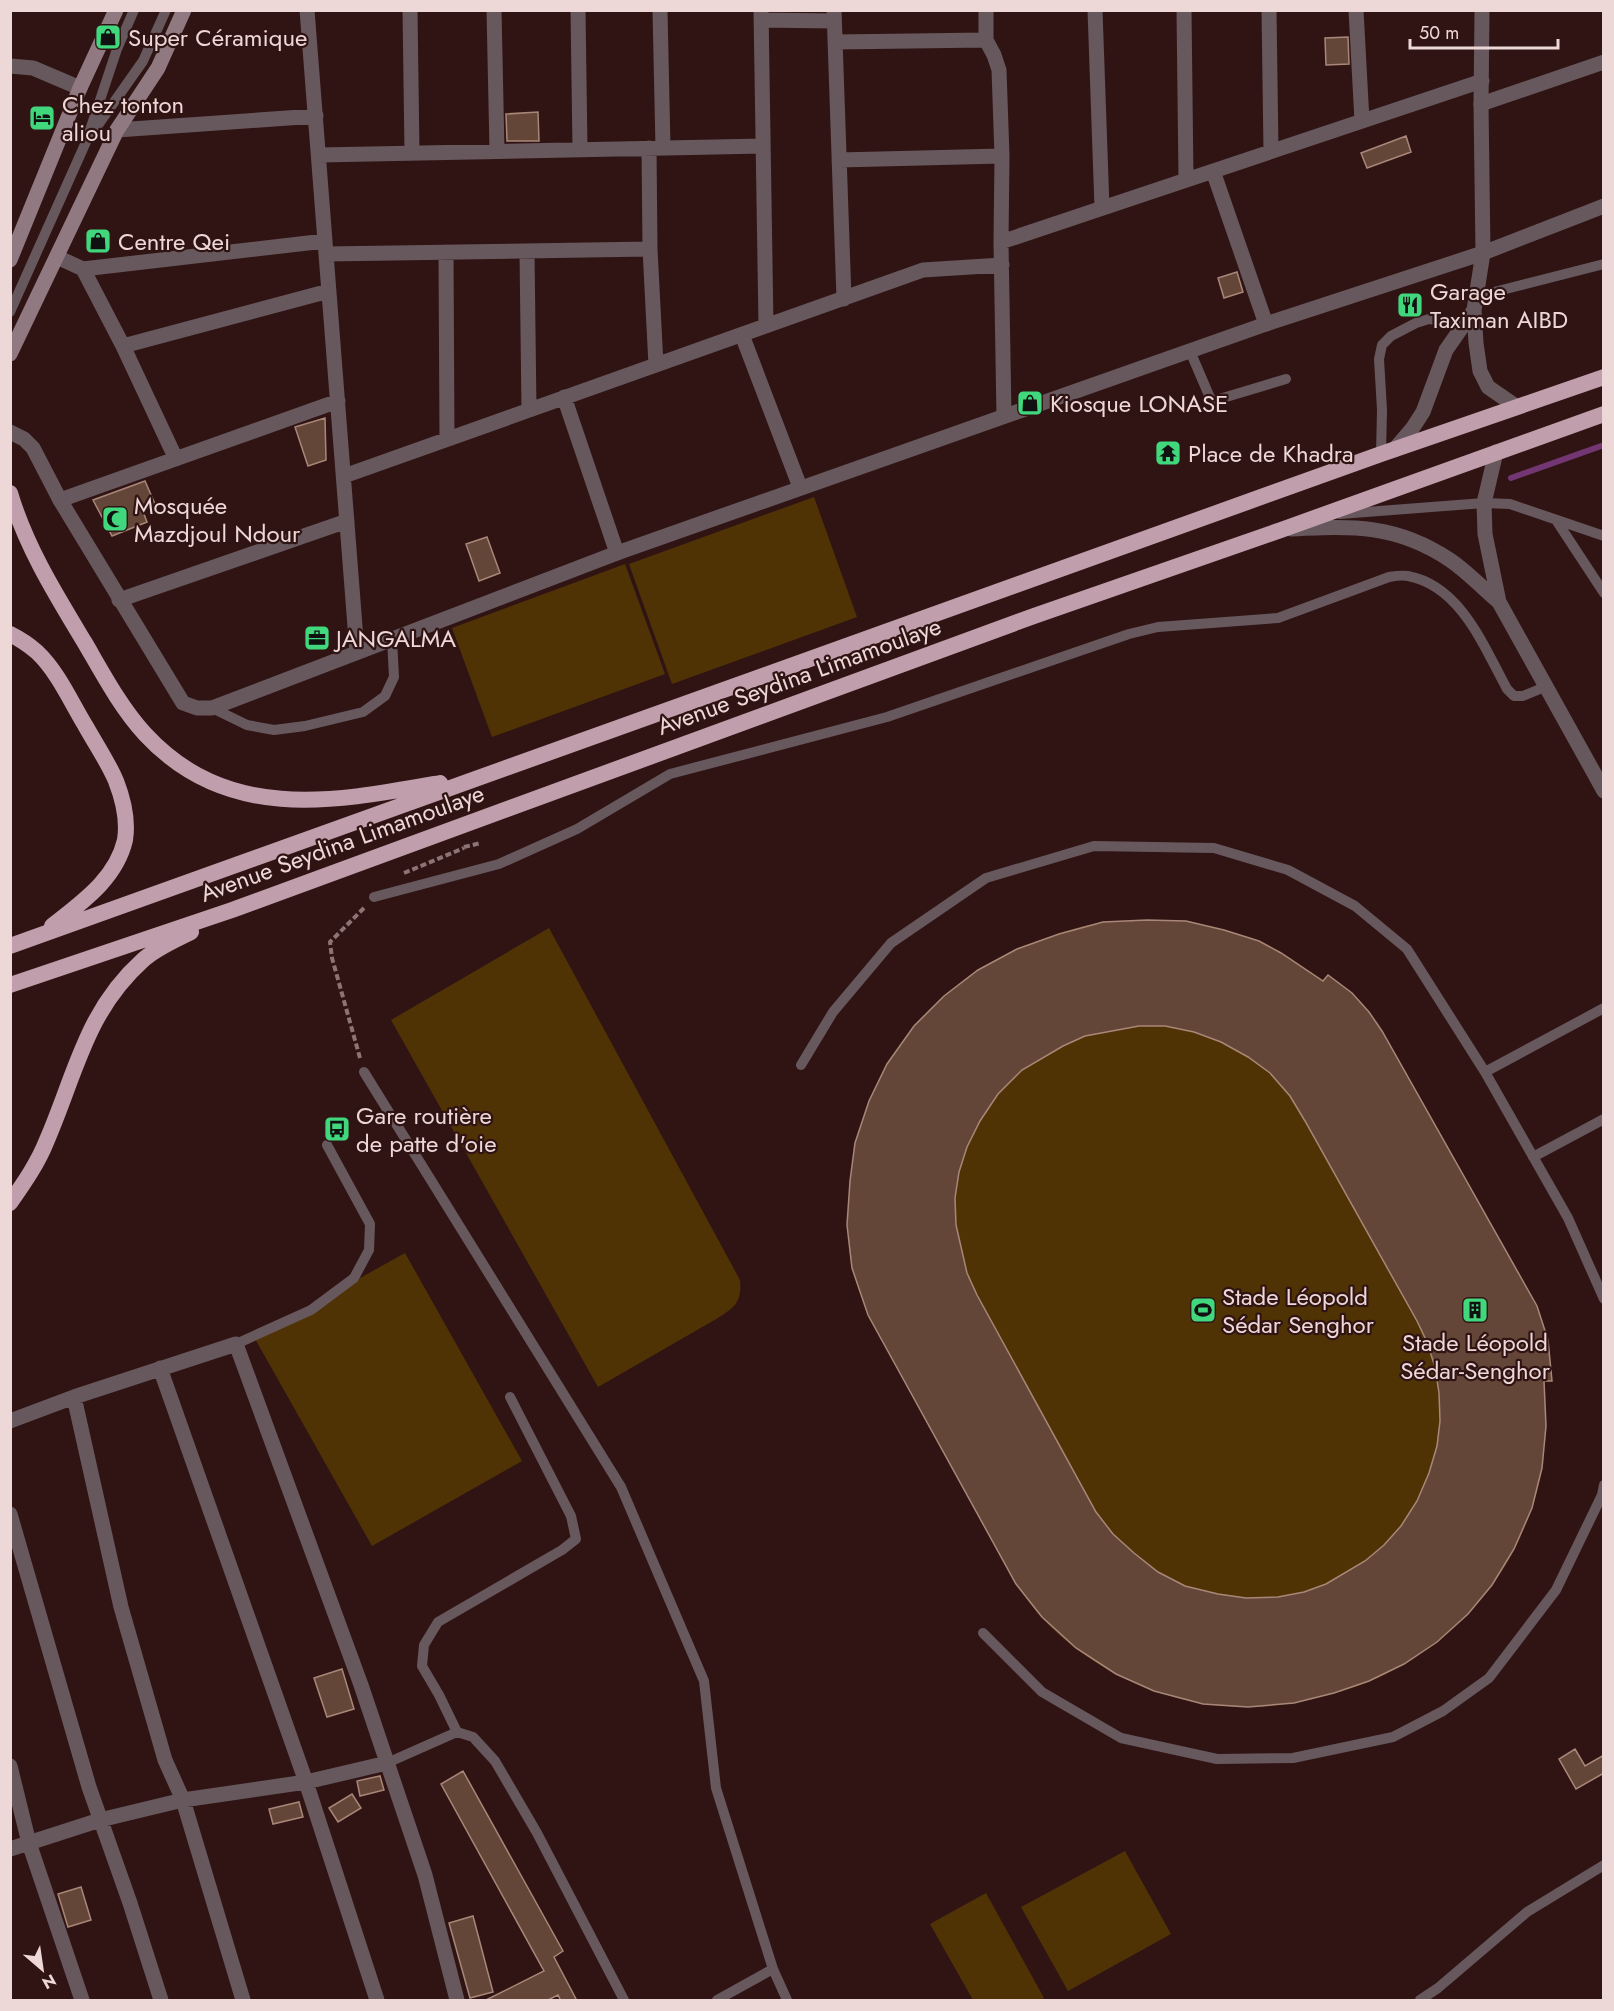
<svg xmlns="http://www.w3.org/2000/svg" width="1614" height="2011" font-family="Jost,sans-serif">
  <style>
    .green { fill: #503305 }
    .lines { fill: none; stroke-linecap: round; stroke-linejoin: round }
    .stream { stroke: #723773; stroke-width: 6 }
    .building { fill: #644638; stroke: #a98778; stroke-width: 1.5; fill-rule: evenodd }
    .path { stroke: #8d7474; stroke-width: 4; stroke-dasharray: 6 3; stroke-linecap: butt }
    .service { stroke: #67585e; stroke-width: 10 }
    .minor { stroke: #67585e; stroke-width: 15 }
    .tertiary { stroke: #67585e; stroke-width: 15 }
    .secondary { stroke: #917982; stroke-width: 15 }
    .trunk { stroke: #c09eac; stroke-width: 16 }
    .labels { text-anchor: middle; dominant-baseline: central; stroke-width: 4.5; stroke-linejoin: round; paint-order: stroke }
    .poi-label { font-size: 24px; fill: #edd8d7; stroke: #301414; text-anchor: start }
    .street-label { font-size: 24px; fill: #edd8d7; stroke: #301414 }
  </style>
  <rect width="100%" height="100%" fill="#301414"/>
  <path class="green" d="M814,497L857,617L672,684L629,564Z
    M625,564L665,674L492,737L452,628Z
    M1186,921C1211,927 1235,932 1259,941C1282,950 1302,967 1323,980L1328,975L1369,1012L1382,1031L1537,1306L1548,1340L1552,1381L1544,1382C1546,1425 1546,1466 1532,1508C1523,1533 1510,1563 1492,1584C1480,1600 1460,1613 1445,1627C1432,1639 1419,1653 1404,1663C1381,1680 1348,1690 1320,1697C1297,1703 1273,1707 1248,1707C1173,1708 1092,1673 1041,1617C1032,1607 1024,1595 1016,1584L868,1315C863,1299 855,1283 852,1267C847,1244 848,1219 849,1195C856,1074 930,981 1043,939C1062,932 1084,925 1104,922C1131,919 1159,922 1186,921Z
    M549,928L740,1280C742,1302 735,1307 718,1318L598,1387L391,1020Z
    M405,1253L522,1461L372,1546L254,1337Z
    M1125,1851L1171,1934L1068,1991L1021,1907Z
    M986,1893L1044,1998L1041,2000H973L930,1924Z"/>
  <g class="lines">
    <path class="stream" d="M1511,478L1604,445"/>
  </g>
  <path class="building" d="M1348,37L1349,64L1326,65L1325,38Z
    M538,112L539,141H507L506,114Z
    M1406,136L1411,152L1367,168L1361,153Z
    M1237,272L1243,292L1224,298L1218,278Z
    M325,418L326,460L308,466L295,427Z
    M145,481L155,504L142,509L147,522L112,536L93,500Z
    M487,537L500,573L479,581L466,544Z
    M1147,920L1186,921L1224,930L1259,941L1281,953L1323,981L1328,975L1352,993L1369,1012L1382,1031L1537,1306L1548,1340L1552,1381H1544L1546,1426L1542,1468L1532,1508L1514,1549L1492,1585L1468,1614L1437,1642L1404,1664L1369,1681L1334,1693L1294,1703L1248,1707L1203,1704L1154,1691L1116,1674L1076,1648L1042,1617L1016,1584L868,1315L852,1268L847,1225L850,1181L855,1143L869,1101L887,1064L914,1026L944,996L978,970L1017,949L1059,934L1103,922ZM1139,1026H1165L1194,1032L1221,1042L1248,1057L1270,1073L1290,1096L1305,1121L1417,1321L1427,1342L1435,1367L1439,1393L1440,1421L1437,1446L1429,1473L1417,1501L1401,1526L1384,1545L1365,1561L1326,1584L1304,1592L1278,1597L1246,1598L1218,1594L1185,1586L1158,1572L1134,1553L1113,1534L1096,1512L977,1295L967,1273L956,1225L955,1198L959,1172L967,1147L980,1121L998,1094L1022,1070L1063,1046L1085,1036Z
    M342,1669L354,1709L327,1717L314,1678Z
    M1575,1749L1585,1766L1604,1755V1773L1576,1789L1559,1759Z
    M463,1771L563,1951L554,1957L576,1999L573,2001H561L558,1995L546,2001H484L544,1971L441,1784Z
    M380,1776L384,1790L360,1796L357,1781Z
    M352,1794L361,1808L338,1822L329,1808Z
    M299,1802L303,1817L273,1824L269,1809Z
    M81,1887L91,1920L68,1927L58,1894Z
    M473,1916L493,1992L470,1998L449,1923Z"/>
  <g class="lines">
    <path class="path" d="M464,847L481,843
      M404,873L464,848
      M360,1058L332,958L330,942L365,907"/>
    <path class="service" d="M93,132L143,61L166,10
      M1478,293H1490L1604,264
      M10,312L86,142L117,49L134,10
      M1190,351L1211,400H1216L1286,379
      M1381,454L1382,410L1379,359L1382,345L1391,336L1416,323L1429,319L1464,324
      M1340,514L1484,503L1510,504L1604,536
      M1556,520L1604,593
      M212,708L247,725L274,730L305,726L363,712L385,696L394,677L392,639
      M374,897L499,864L577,829L670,774L887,717L1129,634L1158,627L1278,618L1389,577C1395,576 1402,575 1408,576C1461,586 1484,647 1507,689L1514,696H1523L1547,686
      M801,1065L833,1012L891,943L986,878L1094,846L1214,848L1288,870L1355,906L1407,949L1485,1072L1568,1218L1604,1299
      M364,1072L621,1487L704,1681L716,1788L773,1969
      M1485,1072L1604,1008
      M1533,1157L1604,1119
      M236,1344L311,1310L354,1278L369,1250L370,1224L327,1145
      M983,1633L1042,1692L1121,1738L1217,1759L1293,1758L1393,1737L1443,1711L1489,1678L1556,1590L1602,1495L1604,1485
      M457,1732L439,1695L422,1666L424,1645L438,1622L562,1550L576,1539L571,1516L510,1397
      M387,1763L457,1732L473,1737L495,1761L537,1833L624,2000
      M717,2000L773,1969L787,2000
      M1420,2000L1438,1988L1527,1912L1604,1865"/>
    <path class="minor" d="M307,10L357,652
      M410,10L412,153
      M494,10L497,151
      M578,10L580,149
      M660,10L663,148
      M761,10L766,326
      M834,10L844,299
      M986,10V40L994,55L999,70L1002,156L1001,242L1004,416
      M1095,10L1102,208
      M1184,10L1186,180
      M1269,10L1271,151
      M1356,10L1362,121
      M761,20L834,21
      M835,42L986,40
      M10,66L33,68L80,88
      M1481,104L1604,62
      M117,130L316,116
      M649,148L650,249L656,365
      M319,155L763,146
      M839,160L1002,156
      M1213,171L1266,324
      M1001,242L1482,81
      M446,252L447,439
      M527,252L529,410
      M326,254L650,249
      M57,257L83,269L123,346L176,459
      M83,269L325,241
      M742,335L800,487
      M123,346L329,291
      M564,397L617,553
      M1496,452L1484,503L1485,534L1499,602L1604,791
      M344,476L923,270L1002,265
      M60,500L338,401
      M1291,529C1353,526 1396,524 1450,560C1468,572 1483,589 1499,602
      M119,600L347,521
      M160,1368L306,1782L377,2000
      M74,1397L121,1607L165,1760L183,1800L243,2000
      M10,1421L74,1397L236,1344L361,1685L425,1875L457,2000
      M10,1514L89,1787L130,1903L161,2000
      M10,1766L29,1843L82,2000
      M10,1849L100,1820L183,1800L306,1782L387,1763"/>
    <path class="tertiary" d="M1482,10L1481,104L1483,253L1474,310L1476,343L1480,371L1488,387L1517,407
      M10,432L24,439L33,448L60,500L183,703L197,708H212L617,553L1266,324L1483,253L1604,206
      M1394,450L1412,429L1423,412L1446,350L1474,310"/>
    <path class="secondary" d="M10,260L80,88L116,10
      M10,354L117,130L158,68L184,10"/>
    <path class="trunk" d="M10,493C26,547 56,595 85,643C103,674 121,708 145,734C227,823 334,802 440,783
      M10,634C20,639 29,645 37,652C58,672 70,700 85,725C95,743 108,762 116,781C123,799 128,821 125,840C116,879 82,902 52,926
      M10,946L1381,454L1604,377
      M10,985L232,910L1034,616L1281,530L1604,414
      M10,1203C24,1183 38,1163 47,1140C76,1073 86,1011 143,960C156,948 175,940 191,932"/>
  </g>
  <defs>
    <symbol id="shop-square" viewBox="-11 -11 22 22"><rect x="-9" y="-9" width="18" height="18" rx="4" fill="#41d77c" stroke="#301414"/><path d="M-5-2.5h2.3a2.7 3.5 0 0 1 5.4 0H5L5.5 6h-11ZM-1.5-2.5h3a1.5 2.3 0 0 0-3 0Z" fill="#111"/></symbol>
    <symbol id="hotel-square" viewBox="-11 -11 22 22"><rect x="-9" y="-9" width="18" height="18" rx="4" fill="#41d77c" stroke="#301414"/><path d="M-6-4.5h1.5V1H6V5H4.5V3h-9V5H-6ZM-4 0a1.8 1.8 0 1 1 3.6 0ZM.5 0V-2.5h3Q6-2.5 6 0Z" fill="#111"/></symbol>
    <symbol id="restaurant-square" viewBox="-11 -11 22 22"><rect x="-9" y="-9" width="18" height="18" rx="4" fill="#41d77c" stroke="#301414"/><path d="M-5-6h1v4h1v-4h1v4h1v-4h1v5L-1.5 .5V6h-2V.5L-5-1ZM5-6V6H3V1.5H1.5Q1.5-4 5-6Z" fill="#111"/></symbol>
    <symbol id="temple-square" viewBox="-11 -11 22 22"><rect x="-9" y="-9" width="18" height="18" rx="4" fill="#41d77c" stroke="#301414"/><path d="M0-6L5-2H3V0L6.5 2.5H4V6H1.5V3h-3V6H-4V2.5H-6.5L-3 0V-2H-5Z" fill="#111"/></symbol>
    <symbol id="mosque-square" viewBox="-11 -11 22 22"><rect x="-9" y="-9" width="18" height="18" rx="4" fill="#41d77c" stroke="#301414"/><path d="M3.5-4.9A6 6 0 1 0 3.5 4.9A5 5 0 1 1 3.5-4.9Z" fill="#111"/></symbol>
    <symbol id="office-square" viewBox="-11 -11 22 22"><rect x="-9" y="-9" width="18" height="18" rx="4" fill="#41d77c" stroke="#301414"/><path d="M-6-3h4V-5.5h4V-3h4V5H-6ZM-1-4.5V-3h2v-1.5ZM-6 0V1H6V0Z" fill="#111"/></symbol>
    <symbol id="bus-square" viewBox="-11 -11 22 22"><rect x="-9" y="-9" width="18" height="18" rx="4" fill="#41d77c" stroke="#301414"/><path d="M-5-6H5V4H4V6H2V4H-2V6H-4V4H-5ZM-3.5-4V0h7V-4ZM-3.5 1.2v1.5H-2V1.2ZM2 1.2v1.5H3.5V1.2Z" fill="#111"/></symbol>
    <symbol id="stadium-square" viewBox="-11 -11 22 22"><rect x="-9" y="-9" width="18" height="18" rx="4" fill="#41d77c" stroke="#301414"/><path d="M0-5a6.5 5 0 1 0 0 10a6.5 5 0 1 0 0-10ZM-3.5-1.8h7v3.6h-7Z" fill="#111"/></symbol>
    <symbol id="building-square" viewBox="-11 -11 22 22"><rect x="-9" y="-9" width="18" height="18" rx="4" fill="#41d77c" stroke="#301414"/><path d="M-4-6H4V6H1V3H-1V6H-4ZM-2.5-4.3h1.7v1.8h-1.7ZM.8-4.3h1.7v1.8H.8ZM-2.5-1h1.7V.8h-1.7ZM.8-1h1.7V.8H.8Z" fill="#111"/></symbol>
  </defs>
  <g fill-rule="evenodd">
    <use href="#shop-square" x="93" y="22" width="30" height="30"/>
    <use href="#hotel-square" x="27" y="103" width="30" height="30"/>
    <use href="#shop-square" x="83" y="226" width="30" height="30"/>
    <use href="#restaurant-square" x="1395" y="290" width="30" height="30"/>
    <use href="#shop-square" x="1015" y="388" width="30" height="30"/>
    <use href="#temple-square" x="1153" y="438" width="30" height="30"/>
    <use href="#mosque-square" x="100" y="504" width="30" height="30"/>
    <use href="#office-square" x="302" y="623" width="30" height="30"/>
    <use href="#bus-square" x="322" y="1114" width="30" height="30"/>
    <use href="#stadium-square" x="1188" y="1295" width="30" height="30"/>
    <use href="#building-square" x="1460" y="1295" width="30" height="30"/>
  </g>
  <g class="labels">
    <g class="poi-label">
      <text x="128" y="37">Super Céramique</text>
      <text x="62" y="104">Chez tonton<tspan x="62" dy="28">aliou</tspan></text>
      <text x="118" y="241">Centre Qei</text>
      <text x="1430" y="291">Garage<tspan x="1430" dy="28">Taximan AIBD</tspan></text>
      <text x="1050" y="403">Kiosque LONASE</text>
      <text x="1188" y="453">Place de Khadra</text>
      <text x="134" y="505">Mosquée<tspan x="134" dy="28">Mazdjoul Ndour</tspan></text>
      <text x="336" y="638">JANGALMA</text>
      <text x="356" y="1115">Gare routière<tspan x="356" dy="28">de patte d'oie</tspan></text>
      <text x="1222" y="1296">Stade Léopold<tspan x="1222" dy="28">Sédar Senghor</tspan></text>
      <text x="1475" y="1342" text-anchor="middle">Stade Léopold<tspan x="1475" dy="28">Sédar-Senghor</tspan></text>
    </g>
    <g class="street-label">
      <text transform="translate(799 676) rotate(-20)">Avenue Seydina Limamoulaye</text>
      <text transform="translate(342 843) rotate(-20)">Avenue Seydina Limamoulaye</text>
    </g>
  </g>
  <rect width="1614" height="2011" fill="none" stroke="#edd8d7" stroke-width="24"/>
  <g transform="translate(42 1969) rotate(151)" stroke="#301414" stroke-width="4.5" paint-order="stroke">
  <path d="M0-4.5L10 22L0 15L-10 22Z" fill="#edd8d7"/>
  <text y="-9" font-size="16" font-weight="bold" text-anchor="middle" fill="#edd8d7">N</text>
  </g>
  <path d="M1410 39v9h148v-9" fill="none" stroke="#edd8d7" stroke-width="3"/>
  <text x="1419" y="39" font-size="18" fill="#edd8d7" stroke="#301414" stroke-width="4.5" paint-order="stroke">50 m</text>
</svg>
